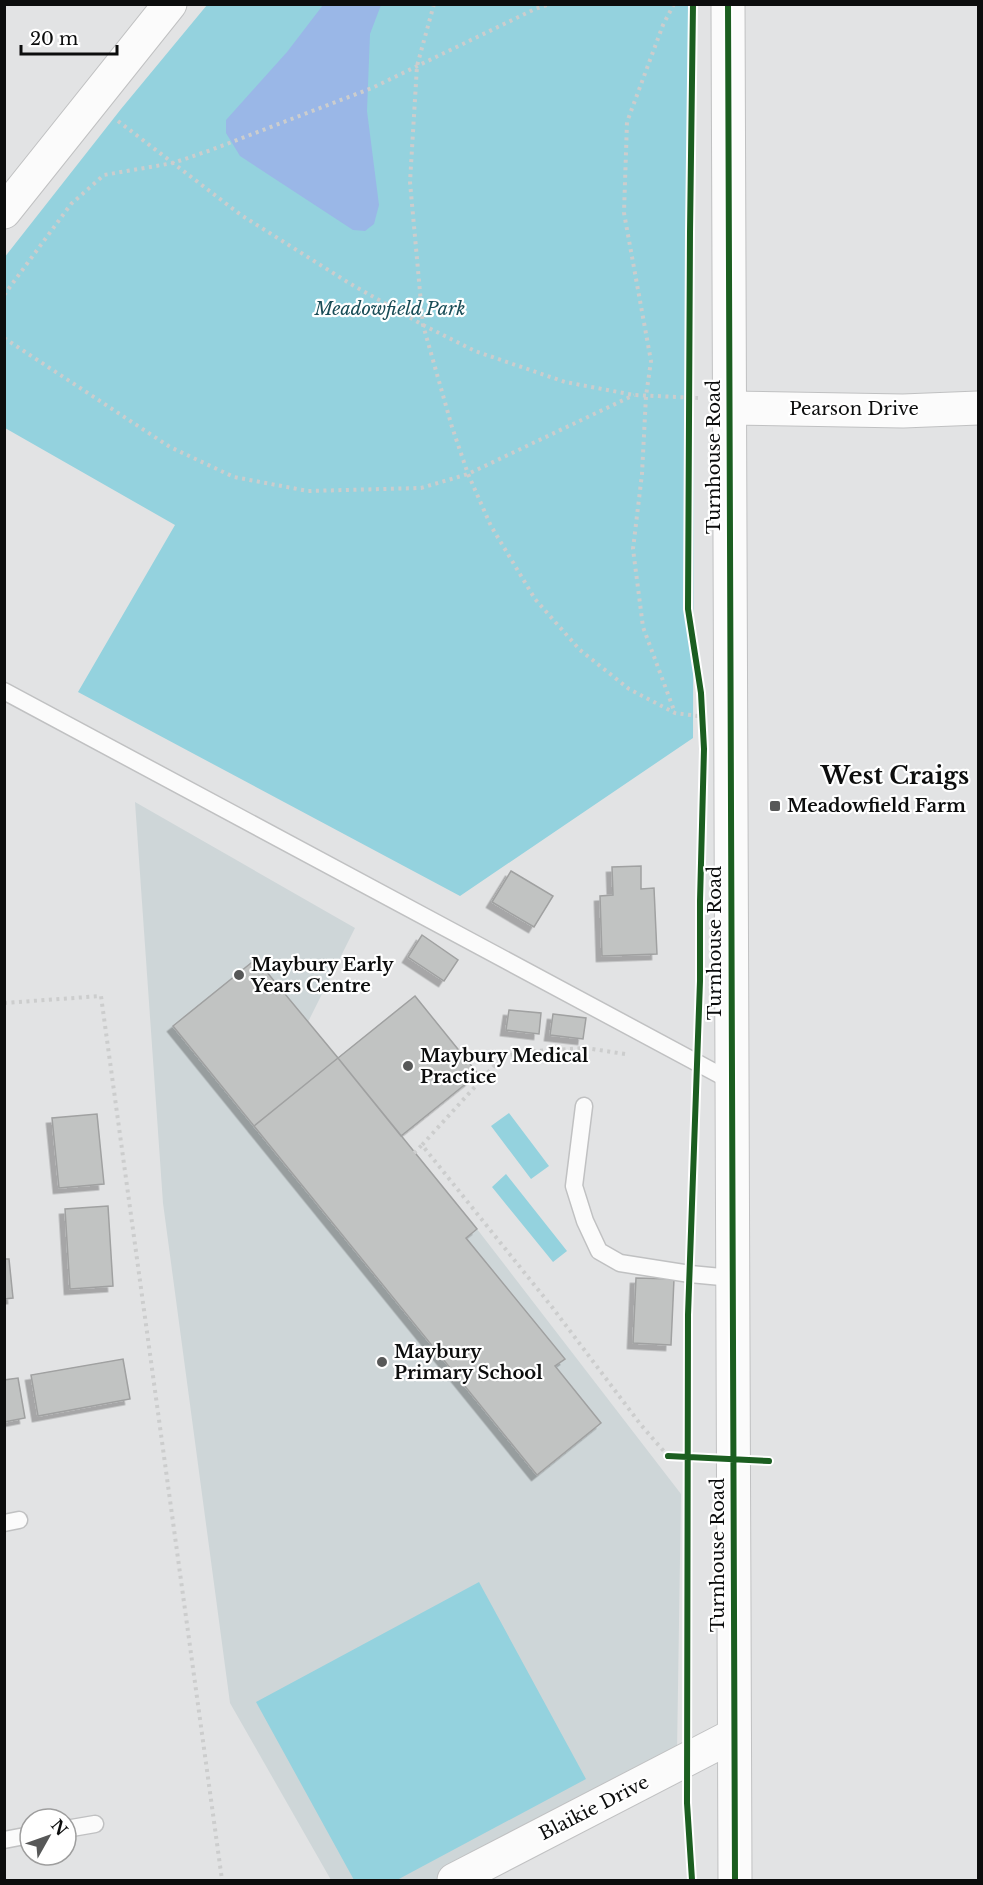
<svg xmlns="http://www.w3.org/2000/svg" width="983" height="1885" font-family="'Libre Baskerville',serif">
  <style>
    .built { fill: #ced6d8 }
    .green { fill: #94d2de }
    .water { fill: #9ab7e7 }
    .building { fill: #c1c3c2; stroke: #a0a1a1; stroke-width: 1.5; filter: url(#shadow) }
    .lines { fill: none; stroke-linecap: round; stroke-linejoin: round }
    .service-casing { stroke: #c0c1c2; stroke-width: 19 }
    .minor-casing { stroke: #c0c1c2; stroke-width: 35 }
    .tertiary-casing { stroke: #c0c1c2; stroke-width: 35 }
    .path { stroke: #cccdcd; stroke-width: 4; stroke-dasharray: 3 4.5; stroke-linecap: butt }
    .service { stroke: #fbfbfb; stroke-width: 16 }
    .minor { stroke: #fbfbfb; stroke-width: 33 }
    .tertiary { stroke: #fbfbfb; stroke-width: 33 }
    .cycleway-casing { stroke: #fff; stroke-width: 10 }
    .cycleway { stroke: #1b5e20; stroke-width: 6 }
    .poi-dot { fill: #575858; stroke: #fff; stroke-width: 2 }
    .labels { text-anchor: middle; dominant-baseline: central; stroke-width: 4.5; stroke-linejoin: round; paint-order: stroke }
    .park-label { font-size: 18px; font-style: italic; fill: #184c56; stroke: #fff }
    .street-label { font-size: 18px; fill: #0c0d0d; stroke: #fff }
    .poi-label { font-size: 18px; font-weight: bold; fill: #0c0d0d; stroke: #fff; text-anchor: start }
    .district-label { font-size: 24px; font-weight: bold; fill: #0c0d0d; stroke: #fff }
  </style>
  <defs>
    <filter id="shadow"><feDropShadow dx="-5.5" dy="5.5" stdDeviation="0" flood-color="#0004"/></filter>
  </defs>
  <rect width="100%" height="100%" fill="#e2e3e4"/>
  <path class="built" d="M135,802L355,928L308,1022L477,1229L681,1494L677,1753L441,1880H331L230,1703L163,1203Z"/>
  <path class="green" d="M207,5H695L693,738L460,896L78,692L175,525L5,428L4,258L121,109Z
    M509,1113L549,1166L531,1179L491,1126Z
    M506,1174L567,1251L553,1262L492,1187Z
    M479,1582L586,1779L397,1880H354L256,1702Z"/>
  <path class="water" d="M323,5H381L370,34L367,111L379,205L374,224L365,231L353,230L240,156L226,133V120L287,52Z"/>
  <path class="building" d="M641,866V889L654,888L657,954L602,956L600,896L613,895L612,867Z
    M511,871L553,896L534,927L492,902Z
    M422,935L458,960L444,981L408,957Z
    M256,959L338,1058L254,1126L173,1026Z
    M415,996L478,1074L401,1136L338,1058Z
    M509,1010L541,1013L539,1034L506,1030Z
    M553,1014L586,1018L583,1039L550,1035Z
    M338,1058L477,1229L466,1238L565,1359L555,1366L601,1423L537,1475L254,1126Z
    M97,1114L104,1184L59,1188L52,1118Z
    M108,1206L113,1286L70,1289L65,1209Z
    M4,1259H9L13,1298L4,1299Z
    M636,1278L674,1279L671,1345L633,1343Z
    M123,1359L130,1399L38,1416L31,1375Z
    M18,1378L25,1418L4,1422V1380Z"/>
  <g class="lines">
    <defs>
      <path id="service" d="M4,691L731,1081
        M584,1106L574,1186L585,1221L599,1251L620,1263L690,1274L732,1278
        M4,1523L19,1520
        M66,1829L95,1824
        M4,1840L30,1835"/>
      <path id="minor" d="M4,212L170,4
        M729,408L903,411L978,408
        M454,1880L734,1735"/>
      <path id="tertiary" d="M728,4L735,1880"/>
    </defs>
    <use href="#service" class="service-casing"/>
    <use href="#minor" class="minor-casing"/>
    <use href="#tertiary" class="tertiary-casing"/>
    <path class="path" d="M434,4L417,66L410,182L423,325L452,427L468,474L491,526L535,599L580,650L629,689L675,713L698,716
      M674,4L663,25L627,122L624,213L651,361L646,396L642,474L633,549L643,627L675,713
      M118,121L241,215L349,283L423,325L475,351L565,382L634,395L698,398
      M4,295L71,204L104,175L173,163L211,150L372,88L535,9L550,4
      M4,338L170,447L234,477L308,491L421,488L468,474L634,395
      M4,1003L101,996L222,1880
      M625,1054L586,1048L535,1051L503,1056L422,1145L552,1307L641,1425L668,1456
      M414,1153L422,1145"/>
    <use href="#service" class="service"/>
    <use href="#minor" class="minor"/>
    <use href="#tertiary" class="tertiary"/>
    <defs>
      <path id="cycleway" d="M728,4L735,1880
        M668,1456L769,1461
        M692,1880L687,1803L688,1315L700,981V901L704,749L701,693L688,609L690,232L693,4"/>
    </defs>
    <use href="#cycleway" class="cycleway-casing"/>
    <use href="#cycleway" class="cycleway"/>
  </g>
  <g class="poi-dot">
    <rect x="769" y="800" width="12" height="12" rx="3"/>
    <circle cx="239" cy="975" r="6"/>
    <circle cx="408" cy="1066" r="6"/>
    <circle cx="382" cy="1362" r="6"/>
  </g>
  <g class="labels">
    <g class="park-label">
      <text x="390" y="309">Meadowfield Park</text>
    </g>
    <g class="street-label">
      <text x="854" y="409">Pearson Drive</text>
      <text transform="translate(714 457) rotate(-90)">Turnhouse Road</text>
      <text transform="translate(715 943) rotate(-90)">Turnhouse Road</text>
      <text transform="translate(718 1555) rotate(-90)">Turnhouse Road</text>
      <text transform="translate(594 1808) rotate(-27)">Blaikie Drive</text>
    </g>
    <g class="poi-label">
      <text x="787" y="806">Meadowfield Farm</text>
      <text x="251" y="965">Maybury Early<tspan x="251" dy="21">Years Centre</tspan></text>
      <text x="420" y="1056">Maybury Medical<tspan x="420" dy="21">Practice</tspan></text>
      <text x="394" y="1352">Maybury<tspan x="394" dy="21">Primary School</tspan></text>
    </g>
    <g class="district-label">
      <text x="895" y="775">West Craigs</text>
    </g>
  </g>
  <rect width="983" height="1885" fill="none" stroke="#0c0d0d" stroke-width="12"/>
  <g transform="translate(48 1837) rotate(50)"><circle r="28" fill="#ffffff" stroke="#9e9e9e" stroke-width="1.5"/>
  <path d="M0-4.5L10 22L0 15L-10 22Z" fill="#575858"/>
  <text y="-9" font-size="16" font-weight="bold" text-anchor="middle" fill="#0c0d0d">N</text>
  </g>
  <path d="M21 45v9h96v-9" fill="none" stroke="#0c0d0d" stroke-width="3"/>
  <text x="30" y="45" font-size="18" fill="#0c0d0d" stroke="#ffffff" stroke-width="4.5" paint-order="stroke">20 m</text>
</svg>
